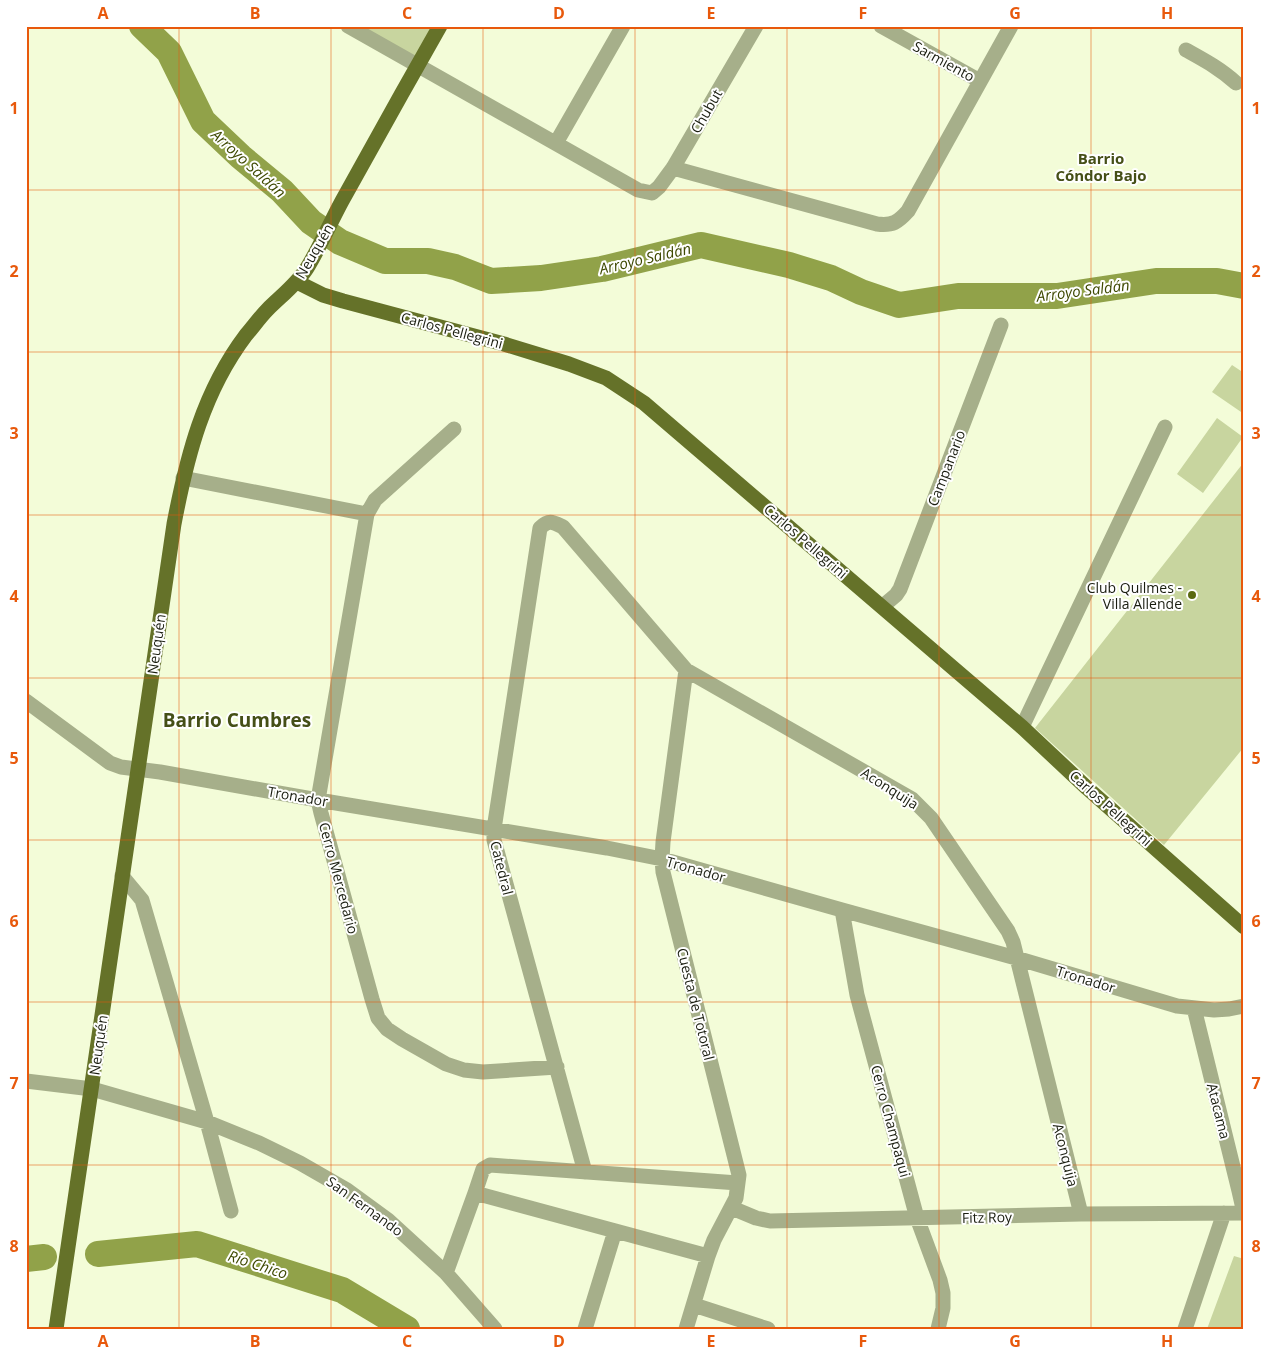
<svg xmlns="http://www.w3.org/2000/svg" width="1270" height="1355" font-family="'Open Sans',sans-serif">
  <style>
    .green { fill: #c8d59f }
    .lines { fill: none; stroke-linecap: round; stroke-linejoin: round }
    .river { stroke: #91a249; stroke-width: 26 }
    .minor { stroke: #a6af8a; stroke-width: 15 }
    .major { stroke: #657229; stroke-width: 15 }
    .grid { fill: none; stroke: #e8590c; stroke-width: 1; stroke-opacity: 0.55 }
    .poi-dot { fill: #5b6911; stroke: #fff; stroke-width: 2 }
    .labels { text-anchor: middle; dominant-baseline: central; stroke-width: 4; stroke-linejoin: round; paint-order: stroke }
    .street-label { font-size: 14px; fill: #1a1d10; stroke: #fff }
    .poi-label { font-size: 14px; fill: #1a1d10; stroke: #fff; text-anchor: end }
    .neighbourhood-label { font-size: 15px; font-weight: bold; fill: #454f17; stroke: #fff }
    .water-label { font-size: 15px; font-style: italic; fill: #3e4902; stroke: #fff }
    .district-label { font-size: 19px; font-weight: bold; fill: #454f17; stroke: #fff }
    .neatline { fill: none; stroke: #e8590c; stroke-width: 2 }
    .grid-label { font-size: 16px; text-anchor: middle; font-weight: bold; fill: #e8590c }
  </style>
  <rect width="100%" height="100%" fill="#f3fcd8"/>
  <path class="green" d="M362,26H439L418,65Z
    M1232,365L1244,373V414L1212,392Z
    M1217,418L1243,437L1203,493L1177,474Z
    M1244,462V747L1164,845L1035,728Z
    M1234,1256L1244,1259V1329H1207Z"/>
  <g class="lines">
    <path class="river" d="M142,26L169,52L203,121L241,157L282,191L311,222L340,242L385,261H428L455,267L491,281L541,278L602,269L701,245L789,265L831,278L861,292L899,305L958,296H1057L1156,281H1217L1244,286
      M98,1254L197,1244L342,1290L407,1329
      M26,1259L44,1257"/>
    <path class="minor" d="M348,26L638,190L652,193L659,187L673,168L756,26
      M881,26L980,81
      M1186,50C1204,60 1221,69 1236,83
      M556,143L623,26
      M673,168L877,224C893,226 898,222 908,211L1011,26
      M454,429L375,500L367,514L318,800L321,813L372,999L378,1018L387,1029L402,1039L446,1064L464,1070L483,1072L557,1067
      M183,478L367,514
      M883,606L896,595L900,589L1001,325
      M26,701L110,763L121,767L160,772L318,800L607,848L662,859L842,910L1016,958L1177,1006L1214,1010L1229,1009L1244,1006
      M1022,727L1165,427
      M122,876L142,900L207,1122L231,1211
      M842,910L857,995L917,1218L940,1280L943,1293V1308L938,1329
      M1194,1008L1239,1191L1244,1213
      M26,1081L92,1089L207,1122L259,1143L300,1163L347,1190L388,1220L446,1273L495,1329
      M585,1172L494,840V829L540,528C549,519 553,522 563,527L686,670L912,799L931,818L1008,931L1013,942L1081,1214
      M732,1208L756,1218L770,1221L1081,1214L1244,1213
      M708,1256L475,1193L483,1169L490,1165L738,1183
      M446,1273L475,1193
      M694,1305L768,1329
      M585,1329L615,1231
      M686,1329L708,1256L714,1240L736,1198L739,1175L663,872L662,859L663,842L686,670
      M1185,1329L1224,1213"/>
    <path class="major" d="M297,282L323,295L343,301L504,344L569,364L606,378L644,403L1022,727L1087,788L1244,927
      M56,1329L174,524C187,456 203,392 246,335C253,327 260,317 268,309C281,296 297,284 307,268C320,247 330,223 342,201C374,143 407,84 440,26"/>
  </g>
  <path class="grid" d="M179,26V1329M331,26V1329M483,26V1329M635,26V1329M787,26V1329M939,26V1329M1091,26V1329M26,190H1244M26,352H1244M26,515H1244M26,678H1244M26,840H1244M26,1002H1244M26,1165H1244"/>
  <circle class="poi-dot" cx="1192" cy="595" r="5"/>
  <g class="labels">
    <g class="street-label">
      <text transform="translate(944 61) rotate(29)">Sarmiento</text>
      <text transform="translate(706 111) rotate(-60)">Chubut</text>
      <text transform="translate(314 251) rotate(-60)">Neuquén</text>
      <text transform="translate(452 330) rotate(15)">Carlos Pellegrini</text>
      <text transform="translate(946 468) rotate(-69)">Campanario</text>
      <text transform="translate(806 541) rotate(41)">Carlos Pellegrini</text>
      <text transform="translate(156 644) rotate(-82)">Neuquén</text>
      <text transform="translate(890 788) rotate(32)">Aconquija</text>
      <text transform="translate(298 796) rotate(10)">Tronador</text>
      <text transform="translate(1111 808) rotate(42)">Carlos Pellegrini</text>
      <text transform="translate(502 868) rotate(76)">Catedral</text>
      <text transform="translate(696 869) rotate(16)">Tronador</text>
      <text transform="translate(339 878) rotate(75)">Cerro Mercedario</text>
      <text transform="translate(1086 979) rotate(17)">Tronador</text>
      <text transform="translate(696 1004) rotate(76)">Cuesta de Totoral</text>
      <text transform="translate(98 1045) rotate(-82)">Neuquén</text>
      <text transform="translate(1219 1111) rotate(76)">Atacama</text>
      <text transform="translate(891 1121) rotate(75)">Cerro Champaqui</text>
      <text transform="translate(1066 1155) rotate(76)">Aconquija</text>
      <text transform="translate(365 1206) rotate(36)">San Fernando</text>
      <text transform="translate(987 1217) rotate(-1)">Fitz Roy</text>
    </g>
    <g class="poi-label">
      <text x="1182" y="587">Club Quilmes -<tspan x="1182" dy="16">Villa Allende</tspan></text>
    </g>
    <g class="neighbourhood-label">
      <text x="1101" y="158">Barrio<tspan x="1101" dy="17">Cóndor Bajo</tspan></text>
    </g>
    <g class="water-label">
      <text transform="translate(249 163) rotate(42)">Arroyo Saldán</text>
      <text transform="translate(645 258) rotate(-13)">Arroyo Saldán</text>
      <text transform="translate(1083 290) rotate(-7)">Arroyo Saldán</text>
      <text transform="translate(258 1264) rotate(18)">Río Chico</text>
    </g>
    <g class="district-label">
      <text x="237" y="720">Barrio Cumbres</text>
    </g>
  </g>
  <rect width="1270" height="1355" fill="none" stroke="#ffffff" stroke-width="55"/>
  <rect x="28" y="28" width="1214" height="1300" class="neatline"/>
  <g class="grid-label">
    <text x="103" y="19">A</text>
    <text x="255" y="19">B</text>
    <text x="407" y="19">C</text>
    <text x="559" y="19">D</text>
    <text x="711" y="19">E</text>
    <text x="863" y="19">F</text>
    <text x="1015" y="19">G</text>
    <text x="1167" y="19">H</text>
    <text x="14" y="114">1</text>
    <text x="1256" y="114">1</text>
    <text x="14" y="277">2</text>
    <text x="1256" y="277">2</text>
    <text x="14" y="439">3</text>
    <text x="1256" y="439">3</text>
    <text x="14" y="602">4</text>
    <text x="1256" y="602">4</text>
    <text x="14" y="764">5</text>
    <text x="1256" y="764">5</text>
    <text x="14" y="927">6</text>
    <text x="1256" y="927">6</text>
    <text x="14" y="1089">7</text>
    <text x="1256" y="1089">7</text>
    <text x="14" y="1252">8</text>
    <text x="1256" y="1252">8</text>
    <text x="103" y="1347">A</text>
    <text x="255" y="1347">B</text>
    <text x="407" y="1347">C</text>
    <text x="559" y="1347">D</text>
    <text x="711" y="1347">E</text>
    <text x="863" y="1347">F</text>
    <text x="1015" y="1347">G</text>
    <text x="1167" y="1347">H</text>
  </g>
</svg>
